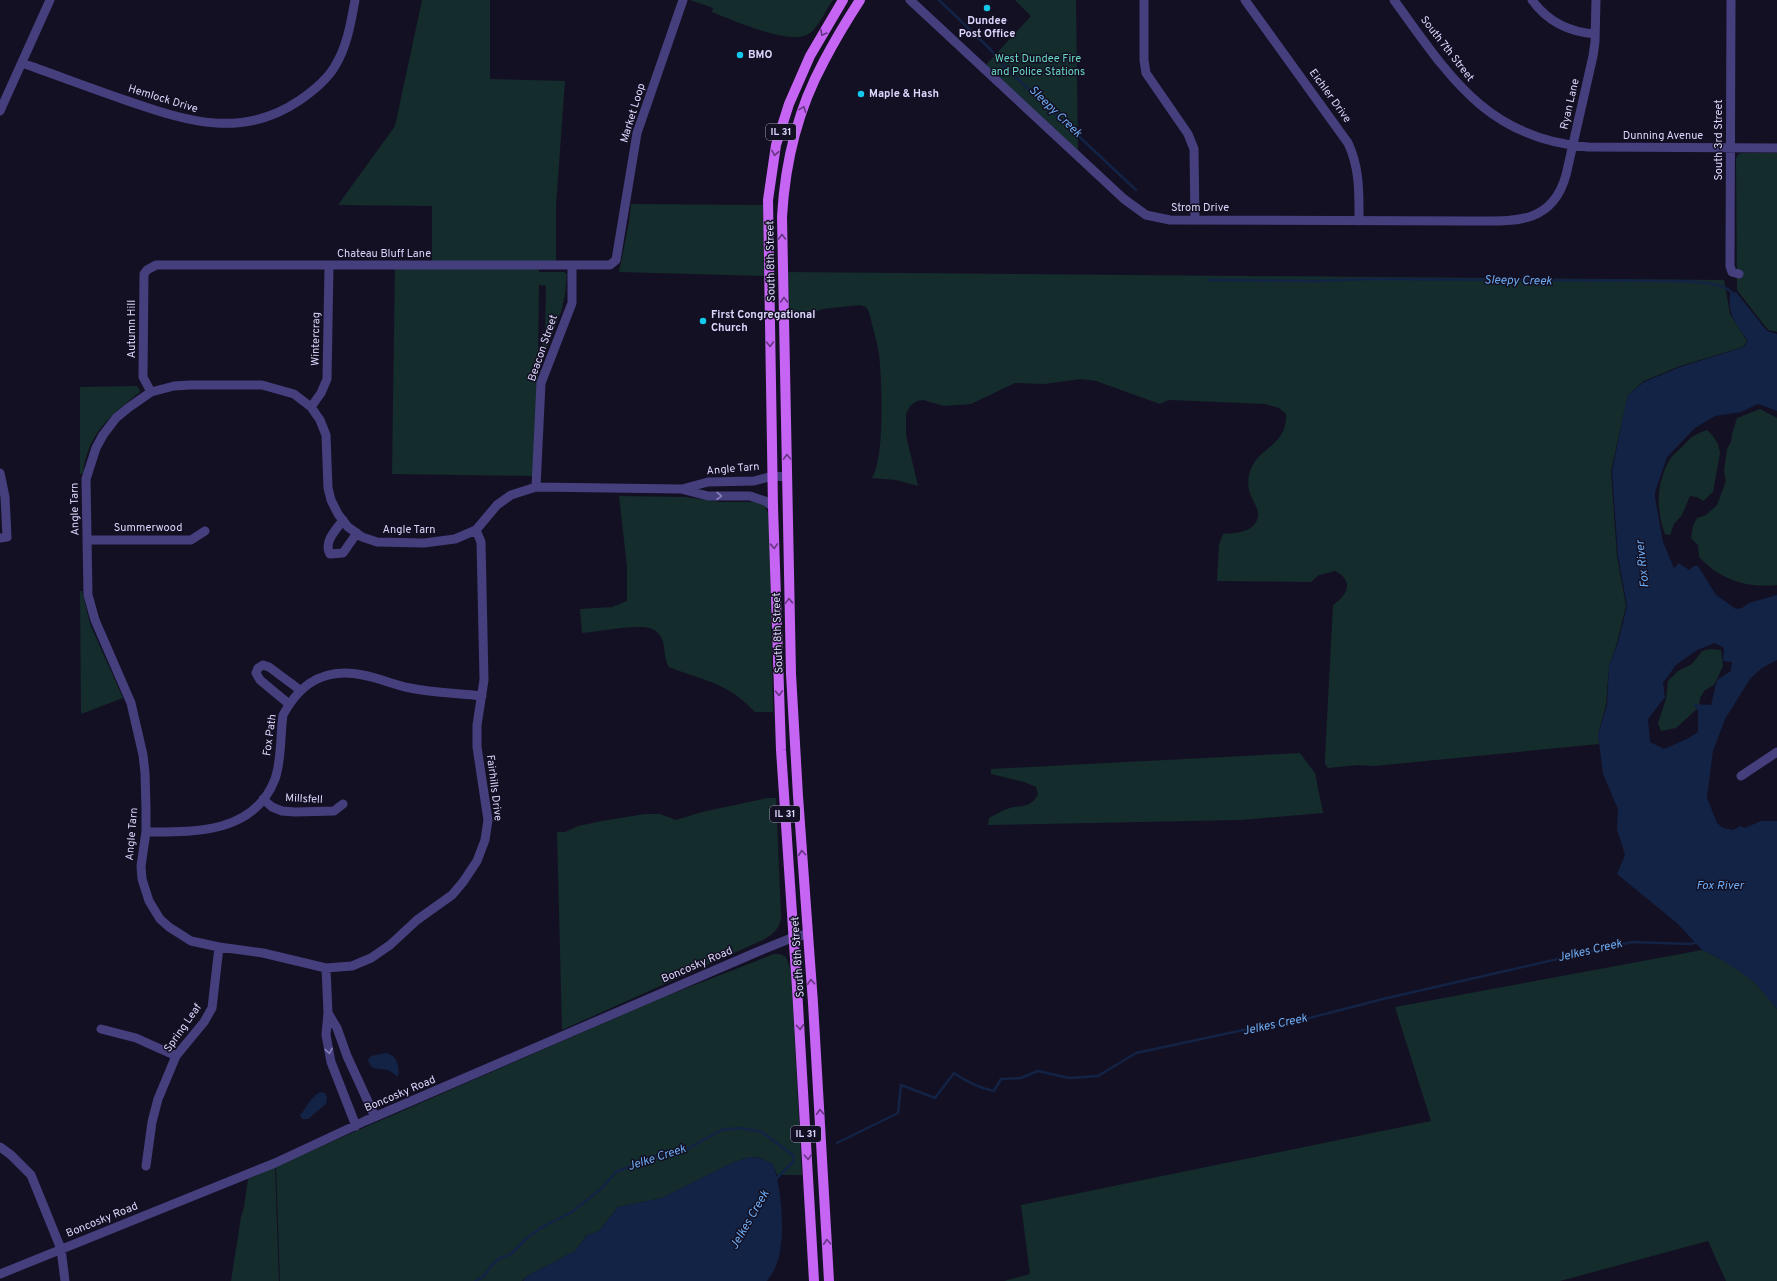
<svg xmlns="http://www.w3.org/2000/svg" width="1777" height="1281" font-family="Overpass,sans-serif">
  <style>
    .green { fill: #142c2c; fill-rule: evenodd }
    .water { fill: #122345; fill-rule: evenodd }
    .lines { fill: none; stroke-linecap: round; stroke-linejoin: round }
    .stream { stroke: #122345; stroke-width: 2.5 }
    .minor { stroke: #453f7e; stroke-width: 9 }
    .major { stroke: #c665f3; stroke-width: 10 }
    .oneway { stroke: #643681 }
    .oneway2 { stroke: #8982b7 }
    .poi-dot { fill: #13c8ea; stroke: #141023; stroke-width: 1.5 }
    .labels { text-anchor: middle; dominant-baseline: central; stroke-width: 3; stroke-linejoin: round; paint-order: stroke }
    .shield { fill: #141023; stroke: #a09abb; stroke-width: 1 }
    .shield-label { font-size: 10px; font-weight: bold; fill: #dcd5fc }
    .poi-label { font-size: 11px; font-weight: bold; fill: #dcd5fc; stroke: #141023; text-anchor: start }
    .street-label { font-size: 11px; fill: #dcd5fc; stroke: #141023 }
    .park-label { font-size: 11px; fill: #67d6c1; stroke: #141023 }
    .water-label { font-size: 12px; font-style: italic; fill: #6cacf3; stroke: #141023 }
  </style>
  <rect width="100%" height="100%" fill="#141023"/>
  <path class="green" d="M422,0H490V79L565,81L556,206V261H432V206L338,205L395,126Z
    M690,0H833C826,9 819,27 810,33C793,47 732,20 712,12L713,8Z
    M1015,0H1076L1078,154L984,67L1031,16Z
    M1742,153H1777V332L1768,330L1737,290L1736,158L1739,154Z
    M631,204L763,205L764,276L619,272L629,222Z
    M395,264L539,266V272H564L567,274L565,295L561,312L538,369L536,476L392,474ZM539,285L546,286L545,337L538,357Z
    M788,272L1724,280L1730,314L1747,341L1743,347L1680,366L1644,381L1628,395L1611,471L1617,556L1626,606L1617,643L1609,666L1606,705L1598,735L1599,744L1374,766L1358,765L1328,768L1325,764V758L1333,605C1347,595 1355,581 1335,571L1319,575L1311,582L1217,581L1219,545L1223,534C1234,533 1250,533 1256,522C1263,512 1251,500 1249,490C1248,486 1248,478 1249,475C1255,447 1288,447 1286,414L1279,408L1265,404L1169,400L1160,404L1096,381L1081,379L1044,384L1015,383L971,404L944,406L923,400L917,401L910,406L906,414V435L918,486L896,480L872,478C885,458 882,380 879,354C877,340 872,326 869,312L866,307L860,305L823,309L790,320Z
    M137,386L140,391L139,393C110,415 87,435 83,474H80V387Z
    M1760,409L1777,418V585C1746,588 1721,580 1699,557L1698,545L1691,538L1693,526L1697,518L1706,515L1717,505L1726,481L1724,471L1727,449L1731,442L1732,434L1737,418Z
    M1707,430L1713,436L1718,444L1720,453L1713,492L1703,501L1697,497L1690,496L1682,515L1674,524L1670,535L1665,534C1656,510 1656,484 1669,461C1672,455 1677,452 1682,447C1693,436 1691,436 1707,430Z
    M619,496L685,497L721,502H756L764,505L769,515L773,712H755C727,682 704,681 669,667C663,658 666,646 661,637C659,634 656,630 652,629C639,623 598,632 582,633L580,609L612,607L627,601V567Z
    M80,591H82L90,624L123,698L81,714Z
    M1710,649L1721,650L1723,666L1714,685L1705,690L1700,698L1699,707L1676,728L1661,731L1658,723L1666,699L1668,681L1678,671L1692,664L1702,651Z
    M1300,753L1315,773L1323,813L1240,820L988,825L989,818C995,815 1001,811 1007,809C1020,804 1030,810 1038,794L1036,787L1024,782L991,774V769Z
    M768,798H776L781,916C780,929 774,933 763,940L562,1030L557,832H565L578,826L602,821L645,814H660L676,820L702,812Z
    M1702,950C1721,958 1742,971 1757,985C1764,992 1770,1001 1777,1009V1281H1726L1708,1241L1560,1281H1004L1030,1274L1021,1205L1431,1121L1395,1007Z
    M774,954H780L786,957L791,971L802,1175H777L773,1164L761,1158L750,1157L734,1162L662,1198L618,1207L599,1231L587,1235L575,1251L527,1276L522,1281H280L276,1166L661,998Z
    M275,1167L279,1281H231L241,1217L244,1207L248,1179Z"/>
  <path class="water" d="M1736,292L1767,331L1777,334V411L1758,404L1741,412L1715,416L1695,428L1667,457L1655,492V498L1663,542L1674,568L1679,563L1689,570L1694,566H1698L1716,595L1736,609L1742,608L1749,603L1777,595V660L1762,668L1750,679L1725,719L1713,751L1707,798L1717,823L1723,828L1733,830L1740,826L1745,828L1761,821H1777V1009L1756,984L1742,973L1717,957L1702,950L1678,924L1617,874L1625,855L1617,829L1618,809L1603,774L1598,735L1607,705L1609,666L1618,643L1627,606L1618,556L1612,471L1624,412L1628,395L1644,382L1680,367L1744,347L1748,341C1736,323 1728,317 1730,294ZM1715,643L1724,648L1723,661L1732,662L1731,671L1717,680L1711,705L1693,704L1698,711V732L1687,739L1664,749L1650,742L1648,719L1665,697L1663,683L1676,665L1697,650Z
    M386,1053C397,1055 400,1067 398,1077C396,1075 393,1073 390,1071C381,1067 372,1073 368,1060L371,1056Z
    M320,1092L325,1093L327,1098L326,1104L308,1119H302L300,1115C307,1107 310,1098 320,1092Z
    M750,1157L760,1158L773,1164C782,1190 787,1242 775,1268C773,1272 770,1277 767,1281H523L527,1276L575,1251L587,1235L599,1231L618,1207L662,1198L734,1162Z"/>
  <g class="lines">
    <path class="stream" d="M939,0L990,49L1003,65L1136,190
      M1208,280L1315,281L1368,279L1683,281C1700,283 1723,281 1734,295
      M837,1143L898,1113L901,1085L935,1098L954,1073C967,1082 978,1088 994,1091L1001,1079L1021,1078L1038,1071L1069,1078L1098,1076L1136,1053L1248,1029L1294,1022L1383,999L1632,942L1690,944L1698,942
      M475,1281L483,1277L492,1265L499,1259L511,1254L528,1237L544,1226L570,1213L601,1189L616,1172L652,1157L684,1151L721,1130L740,1128L762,1132L794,1156L793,1162L776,1179"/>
    <path class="minor" d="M910,0L1124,199L1146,215L1170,220L1469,221C1512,221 1552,226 1566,175L1593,56L1595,42L1596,0
      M1144,0V60L1146,73L1188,134L1194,149L1195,220
      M1245,0L1348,143C1360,168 1359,194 1359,221
      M1394,0C1448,74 1486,139 1588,147L1777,148
      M1532,0C1547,21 1569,32 1595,34
      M1731,0L1730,266L1732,272L1739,274
      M22,63C56,75 90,88 125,100C186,121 242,140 300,100C313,91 327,80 335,66C347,47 351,22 355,0
      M0,111L50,0
      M151,392L143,377L144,274L147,270L156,265H610L616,260L637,133L683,0
      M311,407L321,393L327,379L329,266
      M0,473L5,497L7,537L0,538
      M536,487L541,383L572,303V265
      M682,489L708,482L754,481L773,476L787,477
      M343,520C336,530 323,542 330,554L343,553L357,533
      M476,530L481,542L484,680L477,725V747L488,820L485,840L477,861L463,882L452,895L417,920L390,945L371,958L352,966L326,968L263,953L219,947L191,941L169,927L160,919L149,901L142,879L141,866L146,832V809L145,773L143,755L131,703L95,620L88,595L86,479L96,448L103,435L116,418L128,408L151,392L174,386L190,385H262L294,394L311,407L320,420L326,435L328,488L331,500L338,514L348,527L362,537L377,542L424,543L455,539L476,530L497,505L511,495L536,487L681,489L708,496H750L765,501L773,507
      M87,540H191L205,531
      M289,704L260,680L256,673L258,668L263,665L269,667L300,690
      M1741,776L1777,752
      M263,799L272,807L282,811L295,812L334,811L343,804
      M146,832C194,832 254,834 275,779C282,759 280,735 283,715C300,683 325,667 363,675C379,678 394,685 410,688C434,693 458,693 482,696
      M326,968L328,1013L326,1035L331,1062L356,1126
      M328,1013L337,1028L347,1056L375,1117
      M101,1029L136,1038L176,1056
      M0,1147L11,1155L31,1175L61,1249L65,1281
      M146,1166L152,1122L158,1099L176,1056L204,1022L212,1008L219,947
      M0,1274L275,1163L365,1121L757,952L794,937L808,934"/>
    <path class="major" d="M814,1281L797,988L781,750L773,507L768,200L776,145L789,104L810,56L843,0
      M829,1281L813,1003L798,796L791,674L782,217C785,162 798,109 824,61C835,40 847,20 860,0"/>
  </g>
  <defs><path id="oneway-chevron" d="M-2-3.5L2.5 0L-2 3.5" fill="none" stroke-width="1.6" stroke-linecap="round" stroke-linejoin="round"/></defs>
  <g class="oneway">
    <use href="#oneway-chevron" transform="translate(823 33) rotate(120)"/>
    <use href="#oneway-chevron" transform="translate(803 109) rotate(-69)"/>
    <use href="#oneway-chevron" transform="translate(775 153) rotate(100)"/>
    <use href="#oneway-chevron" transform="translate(782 237) rotate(-91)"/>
    <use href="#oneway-chevron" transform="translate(784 300) rotate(-91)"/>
    <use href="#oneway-chevron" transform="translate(770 344) rotate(89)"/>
    <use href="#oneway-chevron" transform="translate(787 457) rotate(-91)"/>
    <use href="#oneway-chevron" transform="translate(774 546) rotate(88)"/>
    <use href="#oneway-chevron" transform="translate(789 601) rotate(-92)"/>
    <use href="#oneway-chevron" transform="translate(779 693) rotate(88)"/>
    <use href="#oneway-chevron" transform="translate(802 853) rotate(-95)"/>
    <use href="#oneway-chevron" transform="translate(811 982) rotate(-94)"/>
    <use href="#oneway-chevron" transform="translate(800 1027) rotate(86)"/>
    <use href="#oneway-chevron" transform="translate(820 1112) rotate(-93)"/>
    <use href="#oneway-chevron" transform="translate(808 1157) rotate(87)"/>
    <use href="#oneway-chevron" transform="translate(827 1242) rotate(-93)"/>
  </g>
  <g class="oneway2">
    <use href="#oneway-chevron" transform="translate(719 496) rotate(1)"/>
    <use href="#oneway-chevron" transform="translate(329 1051) rotate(79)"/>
  </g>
  <g class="poi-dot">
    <circle cx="987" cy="8" r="4"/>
    <circle cx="740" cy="55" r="4"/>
    <circle cx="861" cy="94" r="4"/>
    <circle cx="703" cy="321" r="4"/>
  </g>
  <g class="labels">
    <g class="shield">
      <rect x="766" y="124" width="30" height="16" rx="3"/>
      <rect x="770" y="806" width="30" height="16" rx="3"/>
      <rect x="791" y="1126" width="30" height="16" rx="3"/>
    </g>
    <g class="shield-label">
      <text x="781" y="132">IL 31</text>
      <text x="785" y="814">IL 31</text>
      <text x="806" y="1134">IL 31</text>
    </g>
    <g class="poi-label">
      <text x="987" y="21" text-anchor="middle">Dundee<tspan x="987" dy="13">Post Office</tspan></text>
      <text x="748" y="55">BMO</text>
      <text x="869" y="94">Maple &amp; Hash</text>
      <text x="711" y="315">First Congregational<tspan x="711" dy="13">Church</tspan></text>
    </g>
    <g class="street-label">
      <text transform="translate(1447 49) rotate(52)">South 7th Street</text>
      <text transform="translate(1330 96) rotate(54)">Eichler Drive</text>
      <text transform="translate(163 99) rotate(17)">Hemlock Drive</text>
      <text transform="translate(1570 104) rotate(-77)">Ryan Lane</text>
      <text transform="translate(633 113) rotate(-73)">Market Loop</text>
      <text x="1663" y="136">Dunning Avenue</text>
      <text transform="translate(1719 140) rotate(-90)">South 3rd Street</text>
      <text x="1200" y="208">Strom Drive</text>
      <text x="384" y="254">Chateau Bluff Lane</text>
      <text transform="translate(771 261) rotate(-91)">South 8th Street</text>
      <text transform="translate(132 329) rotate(-90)">Autumn Hill</text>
      <text transform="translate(316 339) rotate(-89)">Wintercrag</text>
      <text transform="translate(543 348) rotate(-71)">Beacon Street</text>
      <text transform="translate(733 469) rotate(-5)">Angle Tarn</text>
      <text transform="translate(75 509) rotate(-91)">Angle Tarn</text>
      <text x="148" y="528">Summerwood</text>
      <text x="409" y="530">Angle Tarn</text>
      <text transform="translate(778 633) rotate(-92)">South 8th Street</text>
      <text transform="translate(270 735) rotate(-82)">Fox Path</text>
      <text transform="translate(494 788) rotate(83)">Fairhills Drive</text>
      <text transform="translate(304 799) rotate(3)">Millsfell</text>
      <text transform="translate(132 834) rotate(-85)">Angle Tarn</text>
      <text transform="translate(798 957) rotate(-94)">South 8th Street</text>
      <text transform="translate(697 965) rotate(-23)">Boncosky Road</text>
      <text transform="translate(183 1028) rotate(-55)">Spring Leaf</text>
      <text transform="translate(400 1094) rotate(-23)">Boncosky Road</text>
      <text transform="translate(102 1220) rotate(-22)">Boncosky Road</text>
    </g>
    <g class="park-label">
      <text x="1038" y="59">West Dundee Fire<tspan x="1038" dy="13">and Police Stations</tspan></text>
    </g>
    <g class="water-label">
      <text transform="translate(1055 112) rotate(44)">Sleepy Creek</text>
      <text transform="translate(1518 281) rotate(1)">Sleepy Creek</text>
      <text transform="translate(1643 564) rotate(-96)">Fox River</text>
      <text x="1720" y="886">Fox River</text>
      <text transform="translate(1590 951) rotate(-13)">Jelkes Creek</text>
      <text transform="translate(1275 1025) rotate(-12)">Jelkes Creek</text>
      <text transform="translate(657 1158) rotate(-18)">Jelke Creek</text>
      <text transform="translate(750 1220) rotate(-60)">Jelkes Creek</text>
    </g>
  </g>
</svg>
